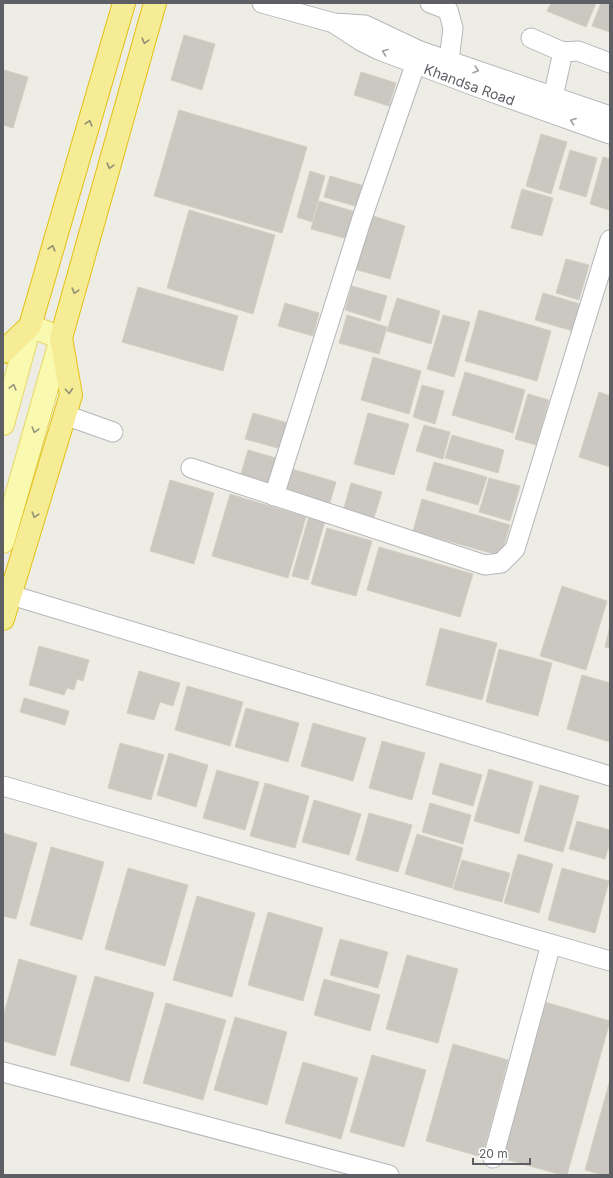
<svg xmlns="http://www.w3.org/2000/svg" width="613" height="1178" font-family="Inter,sans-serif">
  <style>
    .building { fill: #cac8c1; stroke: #d2d0c4 }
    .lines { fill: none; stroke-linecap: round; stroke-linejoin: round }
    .minor-casing { stroke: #b5b6bb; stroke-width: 21 }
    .major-casing { stroke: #e8d765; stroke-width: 24 }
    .highway-casing { stroke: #e3c110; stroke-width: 24 }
    .minor { stroke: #fff; stroke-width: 19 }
    .major { stroke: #f9f9af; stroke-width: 22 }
    .highway { stroke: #f5ec95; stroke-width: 22 }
    .oneway { stroke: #929075 }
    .oneway2 { stroke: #9e9fa2 }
    .oneway3 { stroke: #94957e }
    .labels { text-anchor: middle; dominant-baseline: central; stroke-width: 3; stroke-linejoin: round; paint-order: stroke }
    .street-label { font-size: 14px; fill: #5d5f64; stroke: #fff }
  </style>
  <rect width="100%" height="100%" fill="#eeede5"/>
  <path class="building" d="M551,3H596L586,27L547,11Z
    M601,3H610V32L592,26Z
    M184,35L215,44L202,90L171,80Z
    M4,70L28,77L13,128L3,125V75Z
    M361,72L396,83L389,106L354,95Z
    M179,110L307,147L282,233L154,196Z
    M541,134L567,142L551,194L526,186Z
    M570,150L597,158L586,197L559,189Z
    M603,157L610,159L609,210L590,204Z
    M310,171L325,176L312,222L297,217Z
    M330,176L368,187L362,208L324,197Z
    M522,189L553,198L542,236L511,228Z
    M319,201L356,212L348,239L311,229Z
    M189,210L275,235L253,314L167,288Z
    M370,215L405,226L390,279L354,269Z
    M566,259L589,265L579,300L556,293Z
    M352,286L387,296L380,321L345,310Z
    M138,287L238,316L223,371L122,342Z
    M543,293L580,304L573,331L535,320Z
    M397,298L440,311L431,344L387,331Z
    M285,303L319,313L313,336L278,326Z
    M479,310L551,331L537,381L465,361Z
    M347,315L387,327L379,354L339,343Z
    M443,315L470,322L454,377L427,369Z
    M373,357L421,371L409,414L361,400Z
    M465,372L525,390L513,433L452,415Z
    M422,385L444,391L435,424L413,417Z
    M599,392L610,396V467L579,457Z
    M528,394L549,400L536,445L515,439Z
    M253,413L288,423L281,449L245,439Z
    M368,413L409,424L394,475L354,464Z
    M424,425L450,432L443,459L416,451Z
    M452,435L504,450L498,473L445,458Z
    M248,450L283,460L274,490L239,480Z
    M434,462L487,477L478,505L426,490Z
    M292,469L336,482L329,506L285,493Z
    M489,478L520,486L510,521L479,512Z
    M170,480L214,493L194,564L150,551Z
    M351,483L382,492L372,524L342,515Z
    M230,494L306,517L288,578L212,556Z
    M422,499L510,525L501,556L413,531Z
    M309,516L325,521L308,580L292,576Z
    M327,528L372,541L356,596L311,584Z
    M379,547L473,574L460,617L367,590Z
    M562,586L607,601L586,670L540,656Z
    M610,626V648L605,647Z
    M440,628L497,643L482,700L426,685Z
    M39,646L89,660L83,681L77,679L74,690L67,688L64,695L29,685Z
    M499,649L552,663L538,716L486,702Z
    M139,671L180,683L173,706L160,702L154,720L127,713Z
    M582,675L610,683V742L567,729Z
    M187,686L243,702L230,746L175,730Z
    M24,698L69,711L65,725L20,712Z
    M246,708L299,723L288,762L235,747Z
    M313,723L366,738L353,781L301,766Z
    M382,741L425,753L412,800L369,788Z
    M120,743L164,755L151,800L108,788Z
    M169,753L208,765L196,807L157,795Z
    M440,763L482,775L473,806L432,794Z
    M489,769L533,782L519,834L474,821Z
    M217,770L259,782L245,830L203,818Z
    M265,783L309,796L295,848L250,836Z
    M540,785L579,796L563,852L524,841Z
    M314,800L361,814L349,855L302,842Z
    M430,803L471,815L463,844L422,832Z
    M369,813L412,825L398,872L356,860Z
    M577,821L610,830V842L605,859L569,849Z
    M3,833L37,843L16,919L3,916Z
    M417,834L463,848L452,888L405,874Z
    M51,847L104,862L82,940L30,925Z
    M518,854L553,864L539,913L504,903Z
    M462,860L510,873L502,902L453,889Z
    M128,868L188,885L165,966L105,949Z
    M562,868L609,881L595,933L548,920Z
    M197,896L255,913L232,997L173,980Z
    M268,912L323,928L303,1001L248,985Z
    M340,939L388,952L378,988L330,975Z
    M407,955L458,969L438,1043L386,1029Z
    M19,959L77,976L55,1056L3,1041V1017Z
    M95,976L154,993L129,1082L70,1065Z
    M324,979L380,995L370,1031L314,1015Z
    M545,1002L610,1021L567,1175H562L501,1158Z
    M166,1003L226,1020L203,1100L143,1083Z
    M235,1017L287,1032L267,1105L214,1090Z
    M453,1044L508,1060L482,1157L426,1141Z
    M372,1055L426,1070L404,1147L350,1132Z
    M303,1062L358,1078L341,1139L285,1123Z
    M610,1080V1175H603L585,1170Z"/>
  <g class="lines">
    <defs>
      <g id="minor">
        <path d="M262,3L334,23L365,25L420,51L610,116"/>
        <path d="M430,3L448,10L453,28L449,61"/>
        <path id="s1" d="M335,24L361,41L379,50L480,88L610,134"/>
        <path d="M531,38L563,52"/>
        <path d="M553,97L563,52L578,51L610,63"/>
        <path d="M65,415L113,432"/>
        <path d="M191,468L485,565L501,563L515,549L610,240"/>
        <path d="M274,496L362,218L420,51"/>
        <path d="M11,595L610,776"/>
        <path d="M3,786L610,961"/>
        <path d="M3,1072L389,1175"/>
        <path d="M493,1158L551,944"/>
      </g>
      <path id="major" d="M3,424L30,326L61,338L3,542"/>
      <path id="highway" d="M3,352L30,326L124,3
        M3,619L71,395L61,338L155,3"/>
    </defs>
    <use href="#minor" class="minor-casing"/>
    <use href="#major" class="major-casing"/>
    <use href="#highway" class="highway-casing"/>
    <use href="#minor" class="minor"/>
    <use href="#major" class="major"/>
    <use href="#highway" class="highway"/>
  </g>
  <defs><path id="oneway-chevron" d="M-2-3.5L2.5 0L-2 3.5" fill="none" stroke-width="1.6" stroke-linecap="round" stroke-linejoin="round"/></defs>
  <g class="oneway">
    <use href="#oneway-chevron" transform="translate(145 41) rotate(106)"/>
    <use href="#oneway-chevron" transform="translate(89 123) rotate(-74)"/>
    <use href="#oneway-chevron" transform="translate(110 166) rotate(106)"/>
    <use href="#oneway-chevron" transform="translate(52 248) rotate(-74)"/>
    <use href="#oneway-chevron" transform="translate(75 291) rotate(106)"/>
    <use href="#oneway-chevron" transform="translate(69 391) rotate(85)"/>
    <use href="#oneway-chevron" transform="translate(35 515) rotate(107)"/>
  </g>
  <g class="oneway2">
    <use href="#oneway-chevron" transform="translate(385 52) rotate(-159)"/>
    <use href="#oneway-chevron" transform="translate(476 70) rotate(19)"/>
    <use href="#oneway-chevron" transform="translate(573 121) rotate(-160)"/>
  </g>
  <g class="oneway3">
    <use href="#oneway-chevron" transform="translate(13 387) rotate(-75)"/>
    <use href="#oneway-chevron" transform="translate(35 430) rotate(106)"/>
  </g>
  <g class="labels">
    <g class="street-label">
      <text stroke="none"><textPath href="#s1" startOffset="148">Khandsa Road</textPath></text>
    </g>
  </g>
  <rect width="613" height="1178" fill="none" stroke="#5d5f64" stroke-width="8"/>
  <path d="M473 1158v6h57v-6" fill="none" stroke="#5d5f64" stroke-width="2"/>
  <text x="479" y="1158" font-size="12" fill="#5d5f64" stroke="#ffffff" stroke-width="3" paint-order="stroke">20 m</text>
</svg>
